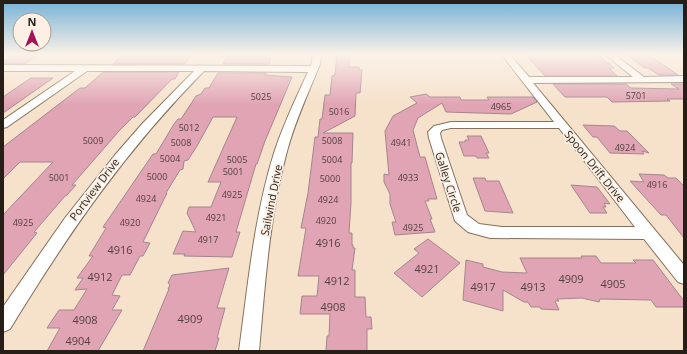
<svg xmlns="http://www.w3.org/2000/svg" width="687" height="354" font-family="'Open Sans',sans-serif">
  <style>
    .building { fill: #e0a4b5; stroke: #a4868e }
    .lines { fill: none; stroke-linecap: round; stroke-linejoin: round }
    .street-casing { stroke: #83705d; stroke-width: 2 }
    .street { fill: #fff; fill-rule: evenodd }
    .labels { text-anchor: middle; dominant-baseline: central; stroke-width: 3.5; stroke-linejoin: round; paint-order: stroke }
    .number-label { font-size: 9px; fill: #55403e }
    .street-label { font-size: 11px; fill: #271f17; stroke: #fcefe3 }
    .near-number-label { font-size: 11px; fill: #55403e }
  </style>
  <rect width="100%" height="100%" fill="#f6e1cb"/>
  <path class="building" d="M14,55H38L25,64H3V62Z
    M122,55H191L185,64H113Z
    M228,55H272L269,64H223Z
    M337,55H349V67H359V70H362L360,93H356L355,116L323,133H353L352,163H351V203L349,233H352V245H353V248H355L352,270H355V297H365L366,317H371L372,329H367V351H326L327,336H329L330,314H300L302,296H317L319,276H298L306,228H301L308,193L315,137H318L320,119H322L325,95H330L332,76L335,75Z
    M526,55H598L614,68H609L617,76H545Z
    M627,55H649L678,75H659L648,68H645Z
    M103,72H179L175,79H172L135,117H133L119,131L72,185H76L67,195L65,196L34,232L37,233L3,275V215L53,162H20L3,179V147L80,88H85Z
    M218,73H266L265,75L292,77L265,141L257,164H256L236,232H240L232,257L184,256L185,254H173L183,231L196,232L187,213L189,207H211L221,182H208L237,117H213L197,146L188,160L184,161L183,169L180,170L166,193H167L143,242L150,243L143,256H140L130,275H122L112,295L120,296L112,310H122L98,351H47L60,328H47L59,310H74L87,289L75,290L83,278H77L93,256H89L106,228L103,227L153,154H156L174,124L178,119H181L196,96L201,94L205,88H209Z
    M31,78H53L3,113V97Z
    M553,84H626L631,88L679,89L671,84H684V99H667L670,101L612,102L607,97H565Z
    M426,94L430,97H460L461,100H489L487,97H533L537,102L511,114L446,112L442,103L418,118L413,130L420,157H425L437,199H428L429,201H425L432,219H430L435,232L395,235L392,222H396L390,204V194L384,182V174L389,175L385,131L393,116L417,103L410,97Z
    M583,125L614,126L620,131H627L649,153L642,151L644,154L610,153L597,137H593Z
    M467,136H481L489,153H486L489,158H477L476,156H464L459,142H465V140H469Z
    M639,174L664,175L668,178H676L684,186V238L666,215H661L630,181L644,182Z
    M473,178H485L486,181H499L513,213L485,211Z
    M571,185L597,187L610,204L604,203L606,207H603L607,213H590Z
    M428,239L460,263L422,297L394,273L419,253L414,249Z
    M581,256H596L601,263H636L633,260H653L684,301V307H656L651,300L600,299L599,302L582,298L557,299L559,301H555L559,310L541,309L540,307H531L528,302H524L503,290V311L463,300L466,260L483,264V267L502,272L527,273L520,258H582Z
    M229,268L217,308H225L217,338H219L215,351H143L169,289H168L170,285L168,283L172,275Z"/>
  <g class="lines">
    <defs>
      <path id="street" d="M313,55H321L320,64C308,94 294,123 286,155C269,219 265,285 259,351H239C248,285 254,217 274,153C283,125 296,98 308,72L204,71C125,151 68,234 10,329L3,332V307L65,218L115,155L142,124L194,71H87L7,127L3,128V120L75,71H3V65L311,66Z
        M502,55H510L529,77H633L606,55H615L644,77L684,76V82L533,83L684,265V284L678,282L644,239L490,238L468,232L455,221L429,138L428,132L434,126L451,122H554ZM451,128H559L635,227H502L479,224L467,215L441,138L440,133L442,130Z"/>
    </defs>
    <use href="#street" class="street-casing"/>
    <use href="#street" class="street"/>
  </g>
  <linearGradient id="sky" x2="0" y2="1"><stop stop-color="#74b1d6"/><stop offset="0.52" stop-color="#fbf2e8"/><stop offset="1" stop-color="#fbf2e8" stop-opacity="0"/></linearGradient>
  <rect width="687" height="105" fill="url(#sky)"/>
  <g class="labels">
    <g class="number-label">
      <text x="636" y="95">5701</text>
      <text x="261" y="96">5025</text>
      <text x="501" y="106">4965</text>
      <text x="339" y="111">5016</text>
      <text x="189" y="127">5012</text>
      <text x="93" y="140">5009</text>
      <text x="332" y="140">5008</text>
      <text x="181" y="142">5008</text>
      <text x="401" y="142">4941</text>
      <text x="625" y="147">4924</text>
      <text x="170" y="158">5004</text>
      <text x="237" y="159">5005</text>
      <text x="332" y="159">5004</text>
      <text x="233" y="171">5001</text>
      <text x="157" y="176">5000</text>
      <text x="59" y="177">5001</text>
      <text x="408" y="177">4933</text>
      <text x="330" y="178">5000</text>
      <text x="657" y="184">4916</text>
      <text x="232" y="194">4925</text>
      <text x="146" y="198">4924</text>
      <text x="328" y="199">4924</text>
      <text x="216" y="217">4921</text>
      <text x="326" y="220">4920</text>
      <text x="23" y="222">4925</text>
      <text x="130" y="222">4920</text>
      <text x="413" y="227">4925</text>
      <text x="208" y="239">4917</text>
    </g>
    <g class="street-label">
      <text transform="translate(595 166) rotate(51)">Spoon Drift Drive</text>
      <text transform="translate(449 182) rotate(72)">Galley Circle</text>
      <text transform="translate(94 189) rotate(-53)">Portview Drive</text>
      <text transform="translate(271 200) rotate(-79)">Sailwind Drive</text>
    </g>
    <g class="near-number-label">
      <text x="328" y="242">4916</text>
      <text x="120" y="249">4916</text>
      <text x="427" y="268">4921</text>
      <text x="100" y="276">4912</text>
      <text x="571" y="278">4909</text>
      <text x="337" y="280">4912</text>
      <text x="613" y="283">4905</text>
      <text x="483" y="286">4917</text>
      <text x="533" y="286">4913</text>
      <text x="333" y="306">4908</text>
      <text x="190" y="318">4909</text>
      <text x="85" y="319">4908</text>
      <text x="78" y="340">4904</text>
    </g>
  </g>
  <rect width="687" height="354" fill="none" stroke="#271f17" stroke-width="8"/>
  <g transform="translate(32 32)"><circle r="19" fill="#fcefe3" stroke="#a79c91"/>
  <path d="M0-3L7 15L0 10L-7 15Z" fill="#a31359"/>
  <text y="-6" font-size="11" font-weight="bold" text-anchor="middle" fill="#271f17">N</text>
  </g>
</svg>
